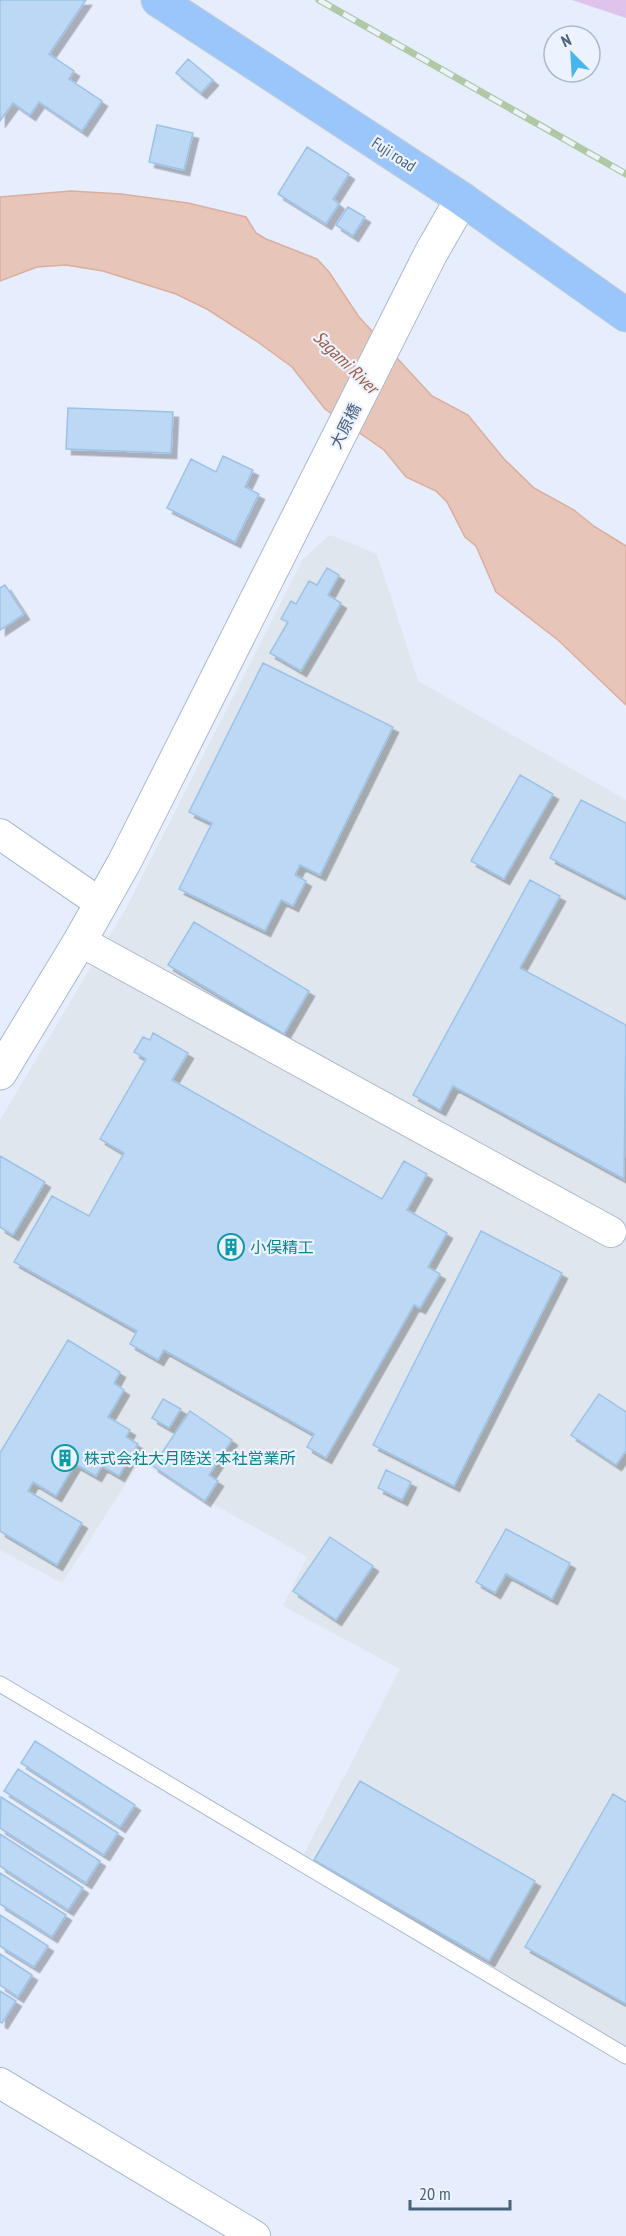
<svg xmlns="http://www.w3.org/2000/svg" width="626" height="2236" font-family="'PT Sans Narrow','Noto Sans JP',sans-serif">
  <style>
    .industrial { fill: #e0e6ed }
    .green { fill: #e0c3ec }
    .water { fill: #e8c5b9; stroke: #daae9f; stroke-width: 1.5 }
    .building { fill: #bcd8f4; stroke: #9cc3e7; stroke-width: 1.5; filter: url(#shadow) }
    .lines { fill: none; stroke-linecap: round; stroke-linejoin: round }
    .service-casing { stroke: #a9b9ce; stroke-width: 17 }
    .minor-casing { stroke: #a9b9ce; stroke-width: 32 }
    .tertiary-casing { stroke: #a9b9ce; stroke-width: 35 }
    .trunk-casing { stroke: #c5cdd4; stroke-width: 35 }
    .service { stroke: #fff; stroke-width: 15 }
    .minor { stroke: #fff; stroke-width: 30 }
    .tertiary { stroke: #fff; stroke-width: 33 }
    .trunk { stroke: #9bc6fc; stroke-width: 33 }
    .rail-casing { stroke: #b0c8a3; stroke-width: 7 }
    .rail { stroke: #edf2ff; stroke-width: 4.5; stroke-dasharray: 14; stroke-linecap: butt }
    .labels { text-anchor: middle; dominant-baseline: central; stroke-width: 4.5; stroke-linejoin: round; paint-order: stroke }
    .street-label { font-size: 16px; fill: #496278; stroke: #edf2ff }
    .culture-label { font-size: 16px; fill: #0d838f; stroke: #edf2ff; text-anchor: start }
    .water-label { font-size: 18px; font-style: italic; fill: #9b5e47; stroke: #edf2ff }
  </style>
  <defs>
    <filter id="shadow"><feDropShadow dx="5.5" dy="5.5" stdDeviation="0" flood-color="#0004"/></filter>
  </defs>
  <rect width="100%" height="100%" fill="#e6edfd"/>
  <path class="industrial" d="M330,535L377,554L418,681L626,800V2047L304,1854L400,1669L283,1606L307,1557L140,1462L62,1583L0,1550V1120L125,910L303,559Z"/>
  <path class="green" d="M572,0H626V18Z"/>
  <path class="water" d="M71,191L121,194L188,203L246,217L256,233L266,239L317,259L329,272L359,317L432,396L468,415L504,459L534,488L574,510L595,527L626,546V705L558,640L496,592L476,546L465,537L447,502L436,491L406,477L384,450L325,409L292,367L255,340L207,309L176,294L103,271L66,265L37,267L0,281V197Z"/>
  <path class="building" d="M0,0H86L49,54L74,71L69,79L102,101L82,131L39,102L30,115L13,103L0,121Z
    M188,59L213,80L201,93L176,73Z
    M157,125L193,133L184,170L149,162Z
    M307,147L349,174L333,199L339,204L326,224L278,194Z
    M348,207L365,217L353,236L336,225Z
    M68,408L173,412L171,453L66,449Z
    M223,456L253,470L245,487L259,494L235,542L167,508L191,459L216,472Z
    M327,568L339,575L328,595L341,603L301,671L270,653L288,622L281,619L291,601L296,604L309,581L317,585Z
    M5,585L24,614L0,630V588Z
    M263,663L393,727L320,875L300,865L295,875L306,881L293,906L281,900L265,931L179,889L212,823L189,812Z
    M520,775L553,794L504,879L471,861Z
    M581,800L626,823V897L550,858Z
    M530,880L560,896L520,968L626,1025L624,1179L453,1086L440,1110L413,1095Z
    M194,922L309,991L284,1034L168,965Z
    M153,1033L188,1053L172,1080L382,1199L404,1161L427,1174L407,1210L447,1233L428,1267L440,1274L420,1308L414,1305L326,1458L307,1447L314,1434L164,1350L158,1360L130,1344L137,1331L14,1262L52,1196L89,1216L124,1153L100,1139L146,1059L134,1052L143,1037L150,1040Z
    M0,1156L45,1182L13,1235L0,1227Z
    M481,1231L562,1273L454,1486L373,1445Z
    M68,1340L120,1372L114,1383L124,1390L108,1417L130,1430L126,1437L138,1444L119,1476L102,1466L96,1476L75,1464L56,1496L33,1482L28,1491L82,1523L57,1565L0,1531V1453Z
    M599,1394L626,1412V1451L616,1465L571,1435Z
    M163,1399L181,1409L169,1428L152,1418Z
    M190,1411L232,1440L209,1475L218,1481L205,1501L153,1466Z
    M386,1470L411,1482L402,1500L378,1488Z
    M506,1529L570,1563L552,1599L506,1574L495,1593L476,1582Z
    M330,1537L373,1566L336,1620L293,1591Z
    M35,1741L135,1805L120,1827L21,1763Z
    M18,1769L118,1833L104,1855L4,1791Z
    M360,1781L535,1881L489,1961L314,1860Z
    M613,1794L626,1802V2004L525,1947Z
    M1,1797L100,1861L86,1883L0,1828Z
    M0,1834L83,1888L68,1910L0,1866Z
    M0,1873L66,1915L52,1937L0,1904Z
    M0,1915L48,1946L34,1967L0,1946Z
    M0,1954L32,1975L18,1997L0,1985Z
    M0,1991L16,2001L2,2023L0,2022Z"/>
  <g class="lines">
    <defs>
      <path id="service" d="M0,1684L626,2056"/>
      <path id="minor" d="M0,834L100,903
        M80,941L611,1232
        M0,2083L255,2236"/>
      <path id="tertiary" d="M0,1073L80,941L125,861L431,253L462,199"/>
      <path id="trunk" d="M158,0L462,199L626,315"/>
    </defs>
    <use href="#service" class="service-casing"/>
    <use href="#minor" class="minor-casing"/>
    <use href="#tertiary" class="tertiary-casing"/>
    <use href="#trunk" class="trunk-casing"/>
    <use href="#service" class="service"/>
    <use href="#minor" class="minor"/>
    <use href="#tertiary" class="tertiary"/>
    <use href="#trunk" class="trunk"/>
    <defs>
      <path id="rail" d="M319,0L626,174"/>
    </defs>
    <use href="#rail" class="rail-casing"/>
    <use href="#rail" class="rail"/>
  </g>
  <defs>
    <symbol id="building-ring" viewBox="-11 -11 22 22"><circle r="9.5" fill="#edf2ff" stroke="#0f9aa8" stroke-width="1.5"/><path d="M-4-6H4V6H1V3H-1V6H-4ZM-2.5-4.3h1.7v1.8h-1.7ZM.8-4.3h1.7v1.8H.8ZM-2.5-1h1.7V.8h-1.7ZM.8-1h1.7V.8H.8Z" fill="#0f9aa8"/></symbol>
  </defs>
  <g fill-rule="evenodd">
    <use href="#building-ring" x="216" y="1232" width="30" height="30"/>
    <use href="#building-ring" x="50" y="1443" width="30" height="30"/>
  </g>
  <g class="labels">
    <g class="street-label">
      <text transform="translate(394 154) rotate(33)">Fuji road</text>
      <text transform="translate(345 426) rotate(-63)">大原橋</text>
    </g>
    <g class="culture-label">
      <text x="250" y="1247">小俣精工</text>
      <text x="84" y="1458">株式会社大月陸送 本社営業所</text>
    </g>
    <g class="water-label">
      <text transform="translate(346 362) rotate(44)">Sagami River</text>
    </g>
  </g>
  <g transform="translate(572 54) rotate(336)"><circle r="28" fill="#edf2ff" stroke="#abb8c9" stroke-width="1.5"/>
  <path d="M0-4.5L10 22L0 15L-10 22Z" fill="#46b6ec"/>
  <text y="-9" font-size="16" font-weight="bold" text-anchor="middle" fill="#496278">N</text>
  </g>
  <path d="M410 2200v9h100v-9" fill="none" stroke="#496278" stroke-width="3"/>
  <text x="419" y="2200" font-size="18" fill="#496278" stroke="#edf2ff" stroke-width="4.5" paint-order="stroke">20 m</text>
</svg>
